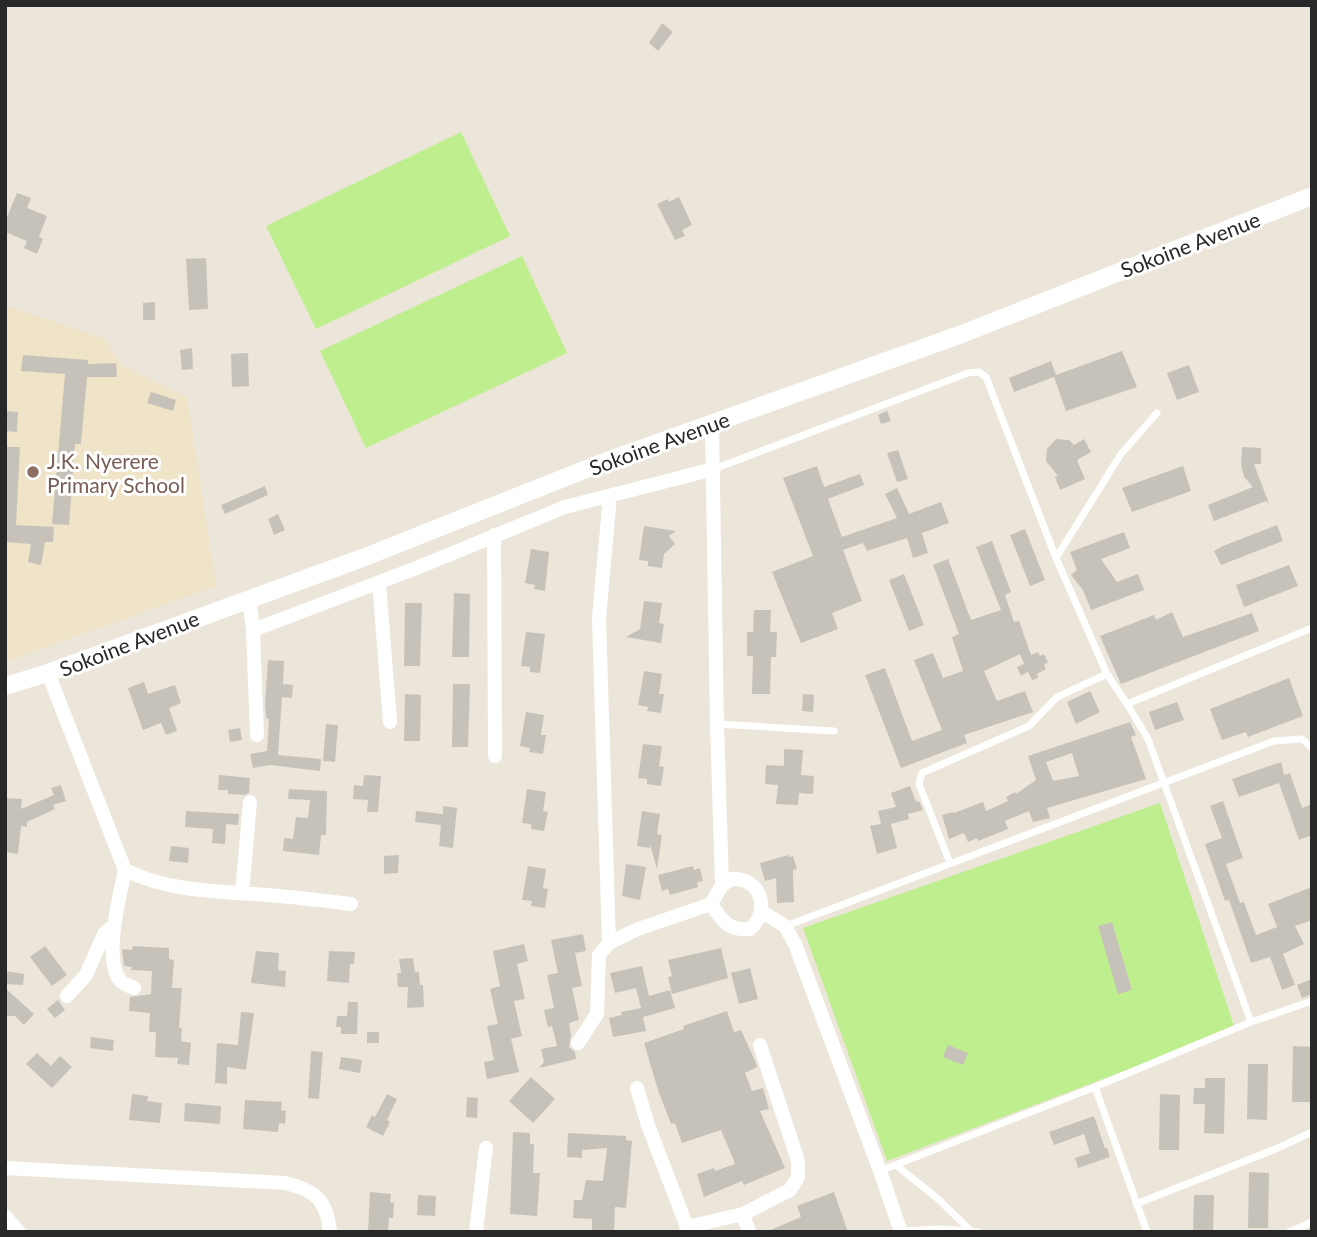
<svg xmlns="http://www.w3.org/2000/svg" width="1317" height="1237" font-family="Lato,sans-serif">
  <style>
    .education { fill: #efe4c7 }
    .pitch { fill: #beee8d }
    .building { fill: #c7c2b9; fill-rule: evenodd }
    .lines { fill: none; stroke-linecap: round; stroke-linejoin: round }
    .service { stroke: #fff; stroke-width: 7 }
    .minor { stroke: #fff; stroke-width: 14 }
    .tertiary { stroke: #fff; stroke-width: 18 }
    .education-dot { fill: #8d6e63; stroke: #fff; stroke-width: 2.5 }
    .labels { text-anchor: middle; dominant-baseline: central; stroke-width: 6; stroke-linejoin: round; paint-order: stroke }
    .street-label { font-size: 21px; fill: #282828; stroke: #fff }
    .education-label { font-size: 21px; fill: #785e54; stroke: #fff; text-anchor: start }
  </style>
  <rect width="100%" height="100%" fill="#ece5d9"/>
  <path class="education" d="M5,305L105,339L121,365L187,397L216,586L5,662Z"/>
  <path class="pitch" d="M461,132L510,236L316,329L266,226Z
    M522,256L567,353L366,448L320,351Z
    M1160,803L1235,1029L887,1161L803,928Z"/>
  <path class="building" d="M662,23L673,32L658,51L649,43Z
    M17,193L31,198L27,208L47,216L39,237L43,239L37,254L24,248L27,241L5,232V222Z
    M679,197L692,225L682,230L685,236L675,240L657,204L668,199L669,202Z
    M206,258L208,309L189,310L186,259Z
    M155,302V320H143V303Z
    M192,348L193,369L182,370L180,350Z
    M1122,351L1137,387L1066,411L1054,377L1014,392L1009,378L1051,361L1056,375Z
    M248,353L249,386L232,387L231,354Z
    M23,355L88,360V364L116,363L117,377H87L81,444H75L69,525L52,524L65,374L21,371Z
    M1189,365L1199,392L1177,400L1167,373Z
    M151,392L176,400L173,411L147,403Z
    M5,411L18,412L17,432L5,431Z
    M887,411L891,421L881,424L878,415Z
    M1056,439L1069,440L1074,445L1084,439L1091,452L1077,460L1085,479L1060,490L1055,477L1058,476L1046,461L1047,449Z
    M7,447H20L16,525L54,527L53,542H45L41,565L28,562L31,544L5,542Z
    M1242,447L1261,448V464H1254L1269,504L1266,501L1214,521L1208,505L1253,487L1244,477L1241,464Z
    M898,450L908,479L897,482L887,453Z
    M817,466L824,487L860,474L864,485L828,499L842,537L897,518L885,494L897,488L909,514L941,502L949,523L922,533L928,553L913,558L907,538L867,551L863,543L843,550L862,601L832,613L838,629L801,643L772,572L813,556L783,478Z
    M1183,466L1191,491L1132,512L1122,488Z
    M265,486L268,495L225,514L221,505Z
    M278,514L285,530L274,535L268,519Z
    M1277,525L1283,541L1221,565L1214,551L1223,546Z
    M644,526L676,531L669,536L675,544L664,554L662,568L648,566V561L639,560Z
    M1025,529L1045,580L1030,586L1010,535Z
    M1124,532L1130,548L1101,559L1117,582L1138,574L1144,590L1091,610L1083,590L1071,575L1077,570L1070,552Z
    M992,541L1011,592L1005,595L1014,622L1019,621L1031,655L1038,652L1040,656L1044,654L1048,662L1044,665L1046,669L1037,674L1038,678L1032,680L1028,672L1021,676L1017,667L1024,664L1020,654L984,671L997,701L1025,691L1033,712L964,735L967,743L901,768L865,675L885,668L912,741L942,730L914,660L933,653L943,678L963,671L952,637L959,634L933,565L948,559L971,620L1001,610L976,547Z
    M531,549L549,552L545,591L534,589L535,585L525,583Z
    M1289,565L1298,586L1244,607L1236,585Z
    M904,574L924,625L909,631L889,580Z
    M454,593L470,594L469,657H452Z
    M644,601L662,603L659,623L664,624L661,643L626,637L640,629Z
    M405,603H422L420,666H404Z
    M754,610H771L770,632H777L776,657H771L770,694H752L753,656H747V632H753Z
    M1172,612L1183,637L1252,613L1259,631L1121,684L1100,636L1154,615L1156,620Z
    M526,632L545,634L540,673L530,672V667L521,666Z
    M268,660L284,661L283,684L293,685L292,698L282,697L278,755L321,759L320,771L270,765L253,768L250,754L267,751L269,719L266,718L265,703Z
    M644,671L662,674L659,694H664L661,713L647,711L648,707L638,705Z
    M1289,678L1303,716L1248,737L1246,732L1222,740L1210,709Z
    M144,682L148,694L175,685L181,703L169,708L177,731L166,735L161,723L143,730L128,688Z
    M453,684H470L468,747H452Z
    M1090,691L1100,712L1076,724L1067,702Z
    M405,694L421,695L420,741H404Z
    M803,694L814,695L813,712L802,711Z
    M1177,702L1184,720L1155,730L1149,712Z
    M526,712L544,715L541,735H546L543,754L529,752L530,748L520,746Z
    M1130,722L1136,735L1131,737L1146,779L1047,808L1050,818L1033,822L1029,811L1005,821L1008,829L978,841L977,838L968,842L964,833L949,839L942,815L953,812L954,813L983,802L986,811L1008,801L1006,797L1015,792L1016,794L1036,780L1028,756ZM1072,753L1079,776L1053,781L1046,762Z
    M326,724L338,725L335,762L323,761Z
    M240,728L242,740L230,742L228,730Z
    M643,744L662,746L659,766L664,767L661,786L647,784V779L638,778Z
    M784,749L803,750L801,775L814,776L813,794L799,793L798,805L776,804L778,785L765,784L766,765L784,766Z
    M1281,762L1284,775L1290,773L1302,808L1312,804V835L1299,840L1279,783L1239,797L1232,779Z
    M219,775L250,778L249,793L244,795L228,794V790H218Z
    M364,775L381,776L378,812H367L368,800L353,799L354,785L363,786Z
    M61,785L66,801L53,805L55,809L27,822V827L21,826L18,854L5,852V798L22,799L21,809L54,795L51,788Z
    M910,786L916,802L919,801L923,810L908,814L909,819L891,824L897,848L877,854L870,826L881,824L878,811L896,807L891,793Z
    M289,789L327,791L326,835H321L319,855L283,851L284,838L293,839L296,817L308,818L310,800L288,799Z
    M527,789L546,792L543,811L548,812L544,831L531,829V824L522,823Z
    M1223,801L1243,858L1226,864L1240,903L1244,902L1256,935L1277,927L1268,904L1312,887V920L1295,926L1304,944L1283,954L1295,985L1282,990L1270,957L1251,963L1229,900L1225,901L1205,844L1222,838L1210,806Z
    M443,806L457,808L453,848L439,846L441,825L415,822L416,811L443,814Z
    M186,811L239,814L238,825L226,824L225,844L212,843L213,829L185,827Z
    M642,811L660,814L657,834L662,835L657,869L650,844V848L637,846Z
    M171,846L189,848L188,863L169,861Z
    M399,855L398,873L384,874V856Z
    M788,855L789,857L793,856L797,869L793,870V873L794,902L777,903L776,878L765,881L760,863Z
    M626,864L646,867L640,900L622,896Z
    M528,866L546,869L543,888L548,889L545,908L531,906L532,901L522,900Z
    M693,866L694,870L700,868L703,881L697,882L698,887L670,895L668,889L662,891L658,875Z
    M1112,922L1132,990L1118,994L1098,926Z
    M583,934L586,951L575,953L582,986L572,988L579,1020L569,1023L571,1036L569,1047L575,1052L576,1059L539,1068L544,1062L541,1049L557,1046L552,1026L548,1027L544,1010L554,1008L547,975L558,973L551,940Z
    M524,944L528,961L517,964L525,999L514,1001L522,1036L511,1039L519,1072L487,1079L484,1062L494,1060L487,1026L498,1024L490,989L500,986L493,951Z
    M45,946L67,975L52,986L30,957Z
    M133,946L169,948V959L174,960L172,988H182L179,1028H182L181,1041L191,1043L189,1065L177,1064L178,1058L155,1057L156,1032H149L150,1013L129,1011L130,997L151,994L152,971L131,970L132,967L124,966L122,949L132,950Z
    M721,948L728,978L672,994L668,977L672,976L668,960Z
    M256,951L279,953L278,970L286,971L285,987L251,983Z
    M329,951L355,952L354,964H350L349,983L327,981Z
    M413,958L415,972H419L420,985H423L424,1007L407,1008L408,987H398L397,973H401L399,959Z
    M642,966L649,996L670,990L675,1008L643,1017L646,1031L613,1037L609,1018L622,1015L621,1012L641,1008L636,988L615,993L610,973Z
    M750,968L758,999L739,1004L731,973Z
    M5,971L24,974L23,985L5,984Z
    M1312,979V994L1302,998L1297,985Z
    M5,988L34,1014L24,1025L15,1016H5Z
    M58,1000L65,1010L55,1018L47,1009Z
    M348,1002H358L357,1034H341V1027H336L337,1016H347Z
    M727,1011L734,1032L741,1030L756,1063L757,1067L745,1073L752,1091L763,1088L769,1109L760,1111L785,1168L744,1185L742,1181L704,1197L697,1174L714,1168L715,1171L735,1164L734,1161L721,1130L682,1143L675,1123L671,1124L658,1090L644,1043L684,1029L683,1026Z
    M241,1012L254,1013L246,1070L227,1067V1084L215,1083L217,1043L238,1045Z
    M367,1032H379V1043H367Z
    M91,1037L114,1040L113,1051L90,1048Z
    M948,1045L968,1053L963,1065L943,1057Z
    M1293,1046L1312,1047L1311,1102H1292Z
    M311,1051L323,1052L319,1099L308,1098Z
    M37,1053L51,1066L60,1056L72,1067L52,1088L26,1064Z
    M341,1057L362,1060L360,1073L339,1069Z
    M1248,1064H1268L1267,1120L1247,1119Z
    M531,1077L555,1099L533,1123L509,1101Z
    M1205,1078H1225L1224,1134L1204,1133L1205,1104H1193L1194,1088H1205Z
    M132,1094L148,1096L147,1101L162,1103L160,1123L129,1120Z
    M387,1094L397,1099L387,1120L390,1122L383,1136L366,1127L372,1115L375,1117Z
    M1160,1094L1180,1095L1179,1150H1159Z
    M467,1097L478,1098L477,1118L466,1117Z
    M245,1100L282,1102L281,1110L286,1111L285,1124L279,1123L278,1132L243,1129Z
    M185,1103L221,1106L220,1124L184,1121Z
    M1094,1116L1105,1148H1107L1110,1157L1078,1168L1075,1158L1090,1153L1084,1134L1054,1145L1049,1132Z
    M513,1132L530,1133V1144H534L533,1173H540L537,1216L510,1214Z
    M568,1133L626,1136V1140L632,1141L626,1208L615,1207L614,1232L592,1231V1219L573,1218L574,1200H582L586,1180L603,1181L607,1148L582,1150V1158L567,1157Z
    M1249,1172L1269,1173L1268,1228H1248Z
    M370,1192L391,1194L390,1202L394,1203L393,1218H389L388,1232H368Z
    M834,1192L848,1232H766L801,1217L797,1206Z
    M418,1195L436,1196L435,1216L417,1215Z
    M1194,1195H1214L1213,1232H1193Z"/>
  <g class="lines">
    <path class="service" d="M714,469L968,373L979,372L986,377L1056,558L1107,674L1127,704L1148,739L1251,1022
      M1056,558L1121,454L1157,413
      M1127,704L1312,628
      M717,724L834,731
      M950,863L919,784L922,773L1029,726L1057,697L1107,674
      M786,926L1274,741L1302,739L1312,748
      M1095,1087L1147,1232
      M896,1165L937,1198L970,1230
      M880,1171L1095,1087L1251,1022L1312,1001
      M1136,1204L1278,1148L1312,1132
      M901,1231L942,1229L978,1232
      M1289,1232L1312,1222"/>
    <path class="minor" d="M712,424L717,724L722,885
      M494,535L495,756
      M379,582L390,722
      M249,598L253,630L257,735
      M253,630L414,569L565,507L714,469
      M48,673L125,870C166,890 208,891 253,894C286,896 319,900 351,904
      M125,870C120,895 103,959 120,980C123,984 129,986 134,988
      M732,879C761,877 771,911 750,929C729,931 722,921 711,904L722,885Z
      M242,893L250,802
      M762,912L785,926L795,944L880,1171L901,1232
      M609,943L599,618L610,496
      M67,996L86,975L104,934L113,926
      M578,1043L597,1014L599,955L609,943L638,929L711,904
      M637,1088L648,1125L687,1227
      M5,1168L285,1183C315,1190 327,1200 330,1232
      M5,1216L19,1232
      M476,1232L486,1148
      M686,1232L687,1227L743,1214
      M749,1232L743,1214L790,1190L798,1177V1161L760,1045"/>
    <path class="tertiary" d="M5,686L48,673L365,557L599,464L962,334L1312,196"/>
  </g>
  <circle class="education-dot" cx="33" cy="472" r="7"/>
  <g class="labels">
    <g class="street-label">
      <text transform="translate(1190 244) rotate(-21)">Sokoine Avenue</text>
      <text transform="translate(659 443) rotate(-20)">Sokoine Avenue</text>
      <text transform="translate(129 643) rotate(-21)">Sokoine Avenue</text>
    </g>
    <g class="education-label">
      <text x="47" y="460">J.K. Nyerere<tspan x="47" dy="24">Primary School</tspan></text>
    </g>
  </g>
  <rect width="1317" height="1237" fill="none" stroke="#282828" stroke-width="14"/>
</svg>
